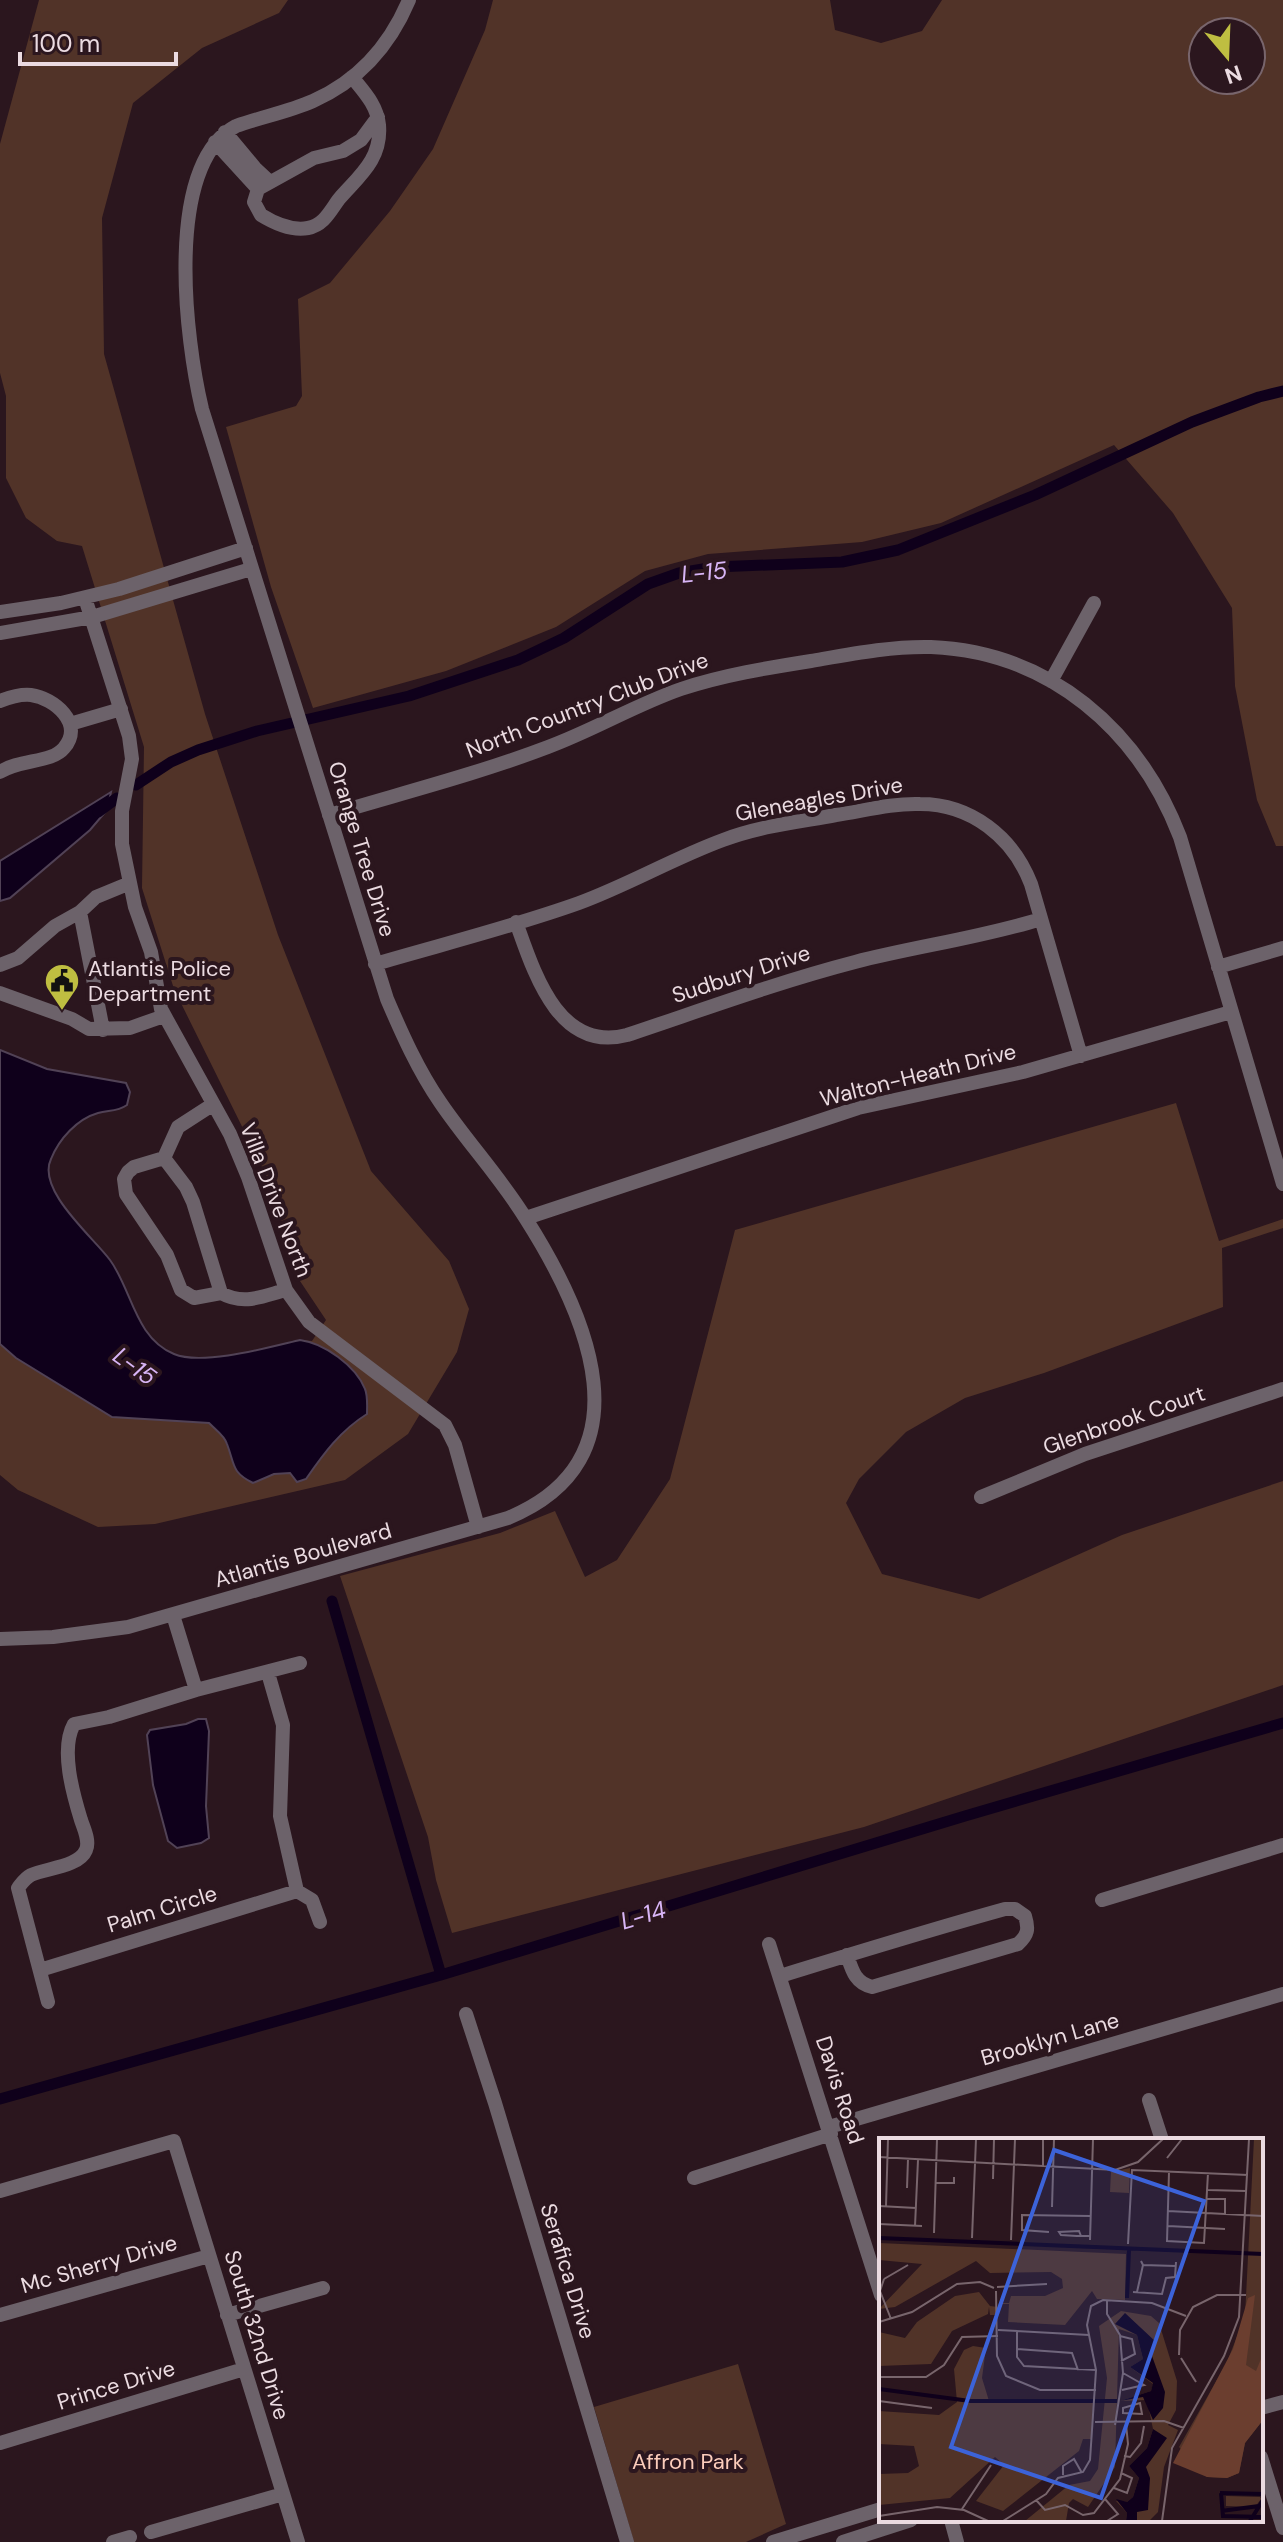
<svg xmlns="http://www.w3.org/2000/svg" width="1283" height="2542" font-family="'DM Sans',sans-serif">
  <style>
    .green { fill: #513328; fill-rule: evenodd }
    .water { fill: #0f001b; stroke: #514256; stroke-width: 2 }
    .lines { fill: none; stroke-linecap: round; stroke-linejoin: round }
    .canal { stroke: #0f001b; stroke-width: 11 }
    .minor { stroke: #6c626a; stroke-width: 14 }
    .labels { text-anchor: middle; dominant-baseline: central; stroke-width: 8; stroke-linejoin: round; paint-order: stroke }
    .street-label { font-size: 22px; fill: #ebdbe1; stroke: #2b161e }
    .poi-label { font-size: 22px; fill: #ebdbe1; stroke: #2b161e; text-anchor: start }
    .park-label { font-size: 22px; fill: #fbccbb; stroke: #2b161e }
    .water-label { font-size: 24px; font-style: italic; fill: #d8b5f6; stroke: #2b161e }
    .inset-river { fill: none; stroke: #0f001b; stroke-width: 4 }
    .inset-road { fill: none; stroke: #78656c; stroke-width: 2 }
    .view { fill: #3c63d9; fill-opacity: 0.15; stroke: #3c63d9; stroke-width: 4 }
    .inset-edge { fill: none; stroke: #ebdbe1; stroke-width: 4 }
  </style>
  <rect width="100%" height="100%" fill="#2b161e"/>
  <path class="green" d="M39,0H288L279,13L202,48L133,103L102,218L104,354L205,714L278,935L371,1171L449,1261L469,1309L457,1352L408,1434L345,1480L155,1524L98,1527L18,1490L0,1475V1050L47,1069L126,1083L130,1092L127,1105C117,1112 109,1110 98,1113C77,1119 59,1139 51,1159C36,1190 94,1238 110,1260C132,1290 135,1338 174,1354C202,1366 270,1347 300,1340L312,1341L326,1320L300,1281L266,1175L174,989L142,888L144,747L82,546L57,541L26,518L6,478V396L0,373V144Z
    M493,0H830L835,30L881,43L922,31L942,0H1283V846H1276L1257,800L1235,686L1232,608L1173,513L1114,445L941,523L862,542L708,554L645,571L556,627L446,671L313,708L271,587L226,427L296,406L302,396L298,299L330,283L390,211L433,149L485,30ZM1203,32H1251V80H1203Z
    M1176,1103L1219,1241L1283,1219V1228L1222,1248L1223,1307L1044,1373L965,1398L906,1432L859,1479L846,1503L882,1574L979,1599L1122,1535L1283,1481V1685L864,1827L452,1933L436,1880L428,1837L340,1576L500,1533L555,1511L585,1577L617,1560L670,1479L735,1230Z
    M738,2364L786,2524L746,2542H634L594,2407Z"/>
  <path class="water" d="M111,792L107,810L90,830L10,898L0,901V861Z
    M0,1050L47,1069L126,1083L130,1092L127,1105C117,1112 109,1110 98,1113C77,1119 59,1139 51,1159C36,1190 94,1238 110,1260C132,1290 135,1338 174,1354C202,1366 270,1347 300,1340C324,1343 356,1366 365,1389C368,1396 367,1406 367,1414C340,1431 324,1453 306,1479L297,1482L290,1473L274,1474L253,1483C231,1472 235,1465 227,1444C225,1436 216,1430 209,1423L112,1417L16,1358L0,1344Z
    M198,1719H206L209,1731L206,1806L209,1838L201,1843L177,1848L168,1841L153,1785L147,1735L150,1730L186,1724Z"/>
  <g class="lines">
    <path class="canal" d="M136,785L171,762L198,750L257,731L409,696L518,660L564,638L648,584L679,573L715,567L842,562L898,550L1035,495L1192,422L1259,397L1283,391
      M98,812L117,798
      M332,1601L441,1975
      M0,2099L441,1975L965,1816L1283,1723"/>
    <path class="minor" d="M352,77C364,92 377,105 379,125C382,159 359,176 339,199C330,211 324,225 308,228C292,231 274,223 261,215L254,202L258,189L314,158L343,151L361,140L378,117
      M225,132L255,168L270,182
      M215,142L258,189
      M85,598L129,736L132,759L122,811V844L135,907L151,952L161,1009L230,1134L248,1177L286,1290L309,1322L445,1425L455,1445L478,1527
      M0,612L61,603L119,589L246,548
      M0,633L92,617L251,569
      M1051,681L1094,603
      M0,701C10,697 20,694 31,695C54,698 85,724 64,748C52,763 20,759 0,772
      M70,724L121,709
      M329,815C402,793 477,774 548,747C594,730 635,705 681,689C723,675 767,668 811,661C851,654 891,646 931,647C1050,652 1139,730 1180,837L1283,1184
      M80,912L103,1030
      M516,922C534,972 558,1053 627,1035C702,1010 778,982 855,962C917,946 980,938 1041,919
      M375,964C443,944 512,927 579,903C628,885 674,858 723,840C760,826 798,822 836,815C863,811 892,803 920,804C971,804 1013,837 1031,884L1081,1056
      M0,965L18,958L55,926L80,912L96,897L130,883
      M1218,967L1283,948
      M0,993L72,1019L89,1029L130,1028L164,1016
      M212,1105L178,1127L164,1158L134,1167L128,1172L124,1179L126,1194L167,1255L181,1290L194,1298L221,1293C244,1306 263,1296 286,1290
      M164,1158L186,1187L193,1202L221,1293
      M526,1218L858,1108L1023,1072L1231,1012
      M981,1497L1085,1454L1283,1389
      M173,1615L196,1690
      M0,1639L53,1637L128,1627L508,1518C651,1459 587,1315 526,1219C501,1178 467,1142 440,1102C418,1070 402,1034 387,999L202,409C186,342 163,165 236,126C261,117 288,112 313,101C358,81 390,45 409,0
      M268,1673L283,1725L280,1816L297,1891
      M1102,1900L1283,1845
      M769,1944L881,2295
      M40,1970L297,1891L312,1900L320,1922
      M780,1976C855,1953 929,1930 1005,1909H1015L1025,1916C1029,1929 1028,1935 1018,1944L872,1987C855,1983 852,1970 847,1955
      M48,2002L18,1888C22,1883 25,1878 31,1875C46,1868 79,1867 86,1850C90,1841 84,1829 81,1820C73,1794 60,1749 74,1724L109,1717L196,1690L300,1663
      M466,2014L495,2103L627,2542
      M1149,2100L1162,2140
      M829,2127L1283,1994
      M694,2178L831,2134
      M0,2191L174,2141L298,2542
      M0,2315L209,2256
      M227,2315L323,2288
      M1261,2408L1283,2402
      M0,2443L244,2369
      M1261,2457L1283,2528
      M951,2520L957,2542
      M151,2532L283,2494
      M113,2542L130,2537
      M773,2542L881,2509
      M843,2542L911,2520"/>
  </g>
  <defs>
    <symbol id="civic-pin" viewBox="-11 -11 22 30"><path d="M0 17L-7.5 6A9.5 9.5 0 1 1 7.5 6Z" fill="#bfbe41" stroke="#2b161e"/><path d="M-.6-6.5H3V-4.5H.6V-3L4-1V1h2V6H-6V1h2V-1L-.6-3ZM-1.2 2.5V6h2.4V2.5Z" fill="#111"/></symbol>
  </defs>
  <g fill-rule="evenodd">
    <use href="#civic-pin" x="42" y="961" width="40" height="54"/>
  </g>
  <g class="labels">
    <g class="street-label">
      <text transform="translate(587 705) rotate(-21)">North Country Club Drive</text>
      <text transform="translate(819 799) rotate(-10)">Gleneagles Drive</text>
      <text transform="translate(362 849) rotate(73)">Orange Tree Drive</text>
      <text transform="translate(741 974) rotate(-18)">Sudbury Drive</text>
      <text transform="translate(918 1075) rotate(-14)">Walton-Heath Drive</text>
      <text transform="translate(276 1200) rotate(69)">Villa Drive North</text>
      <text transform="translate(1124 1420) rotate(-19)">Glenbrook Court</text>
      <text transform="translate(303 1555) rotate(-16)">Atlantis Boulevard</text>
      <text transform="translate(162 1909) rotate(-17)">Palm Circle</text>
      <text transform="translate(1050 2039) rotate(-16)">Brooklyn Lane</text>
      <text transform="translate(840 2090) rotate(72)">Davis Road</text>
      <text transform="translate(99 2264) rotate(-16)">Mc Sherry Drive</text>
      <text transform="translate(568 2271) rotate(73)">Serafica Drive</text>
      <text transform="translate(257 2335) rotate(73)">South 32nd Drive</text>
      <text transform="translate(116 2385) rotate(-17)">Prince Drive</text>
    </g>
    <g class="poi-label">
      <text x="88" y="968">Atlantis Police<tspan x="88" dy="25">Department</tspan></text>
    </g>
    <g class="park-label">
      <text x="688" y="2461">Affron Park</text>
    </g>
    <g class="water-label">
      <text transform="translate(704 572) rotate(-6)">L-15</text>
      <text transform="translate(135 1366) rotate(36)">L-15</text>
      <text transform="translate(643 1915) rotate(-17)">L-14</text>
    </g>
  </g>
  <g transform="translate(879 2138)">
    <rect width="384" height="384" fill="#2b161e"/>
    <path d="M375,1H384V282L366,305L360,335L348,340L328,339L300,309L348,224L366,178ZM251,30L250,55L231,54L232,34ZM0,105L247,116L246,162L218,161L213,153L186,187L129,184L130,166H121L118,177H111L110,169L109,176L73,193L52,226L0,228V194L26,200L38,184L76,158L100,154L111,168L119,169L120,165H130L132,158H166L184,150L183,141L172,134L111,135L97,123L16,169L0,171L43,126L0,122ZM242,173L272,178L280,185L298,243L297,272L289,287L299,292L285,329L279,374L270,383H247L248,375L237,363L248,364L254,359L260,340L250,328L268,310L274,291L268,262L241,263L272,253L274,246L251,229L264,221L258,197L240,191L236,329L209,369L194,361L190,365L187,383H146L190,347L211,343L219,331L228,240L220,188ZM94,208L107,210L103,240L110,263L214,265L213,301H204L200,313L124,373L97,363L125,327L116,319L71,360L0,367V336L29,335L40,328L35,308L0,306V273L60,277L78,264L75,231L85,212ZM347,358L381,359L382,361L376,369L347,368Z" fill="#513328"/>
    <path d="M376,157L367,227L377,233L384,216V282L366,305L360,335L348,340L328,339L294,325L354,211L369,160Z" fill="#6b3e2f"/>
    <path d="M246,175L277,204L273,218L286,254L284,270L274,282L264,259L241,263L272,253L274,245L251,229L264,221L258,197L236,186ZM274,291L288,300L267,329L271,340L269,372L258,374V383H247L248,375L237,361L248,364L254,359L260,340L250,328L268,310Z" fill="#0f001b"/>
    <path class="inset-river" d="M0,100L384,116M248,160L250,112M0,251L91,263H238M341,355L384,356M342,355L344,378L384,379M342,373L380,368M371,383L384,362"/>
    <path class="inset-road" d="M0,19L236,32L259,24L284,1M288,20L303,1M164,28V1M290,34L288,103L325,105L329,35M114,41L115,1M56,45H75V39M28,50L29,21M329,52L367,53M328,61H346V76M0,68L37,70M7,68L9,1M173,69L175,1M289,73L384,78M0,86L43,88M36,88L39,22M289,88L346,91M170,94L143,92V77L211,78M55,95L58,1M202,98L200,93L180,94L182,97L198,98H211M93,100L97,1M132,102L136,1M211,102L214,1M249,106L253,32L369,37M262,123L264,127L297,128M5,141L1,153L12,181M5,141L29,127M118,149L168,146M117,153L118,218L127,238L161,252H217M254,154L283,156L287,140L296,139L297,124M258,154L264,127M228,163V176L241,197L244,235L236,287M0,184L33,174L78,146L101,144L115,150M119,192L210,197M138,193V219L145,228L217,232M241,198L253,201L256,216L242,223M138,211L193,215L199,232M300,217L301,192L314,169L338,157H367M302,220L317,244M0,239H47L65,227L83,199L119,198M243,252L265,247L244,235M0,263L53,270M261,265L263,276L244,275V270ZM216,284L285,283L305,290M245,318L251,319L262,305L265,288M184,337V328L195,321L203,335M235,350L248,355L253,340L242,335M226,361L239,376L228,383M157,362L166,372L186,367L204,377L215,375L241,341L249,306L247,286M83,371L112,327M0,378L58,369L85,372L109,383M124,383L167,356L179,340L204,334L211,322L217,232L208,187L212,168L224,162L273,165L307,178M283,383L293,310L345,218L360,179L370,1"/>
    <path class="view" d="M175,12L325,63L222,360L72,309Z"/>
    <rect width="384" height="384" class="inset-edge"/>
  </g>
  <g transform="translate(1227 56) rotate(161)"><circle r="38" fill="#2b161e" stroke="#78656c" stroke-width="2"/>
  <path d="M0-6L14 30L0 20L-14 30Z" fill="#bfbe41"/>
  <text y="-12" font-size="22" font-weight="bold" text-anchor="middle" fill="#ebdbe1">N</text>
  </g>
  <path d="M20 52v12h156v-12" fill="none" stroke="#ebdbe1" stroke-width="4"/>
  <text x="32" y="52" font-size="24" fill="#ebdbe1" stroke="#2b161e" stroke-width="6" paint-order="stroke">100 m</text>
</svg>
